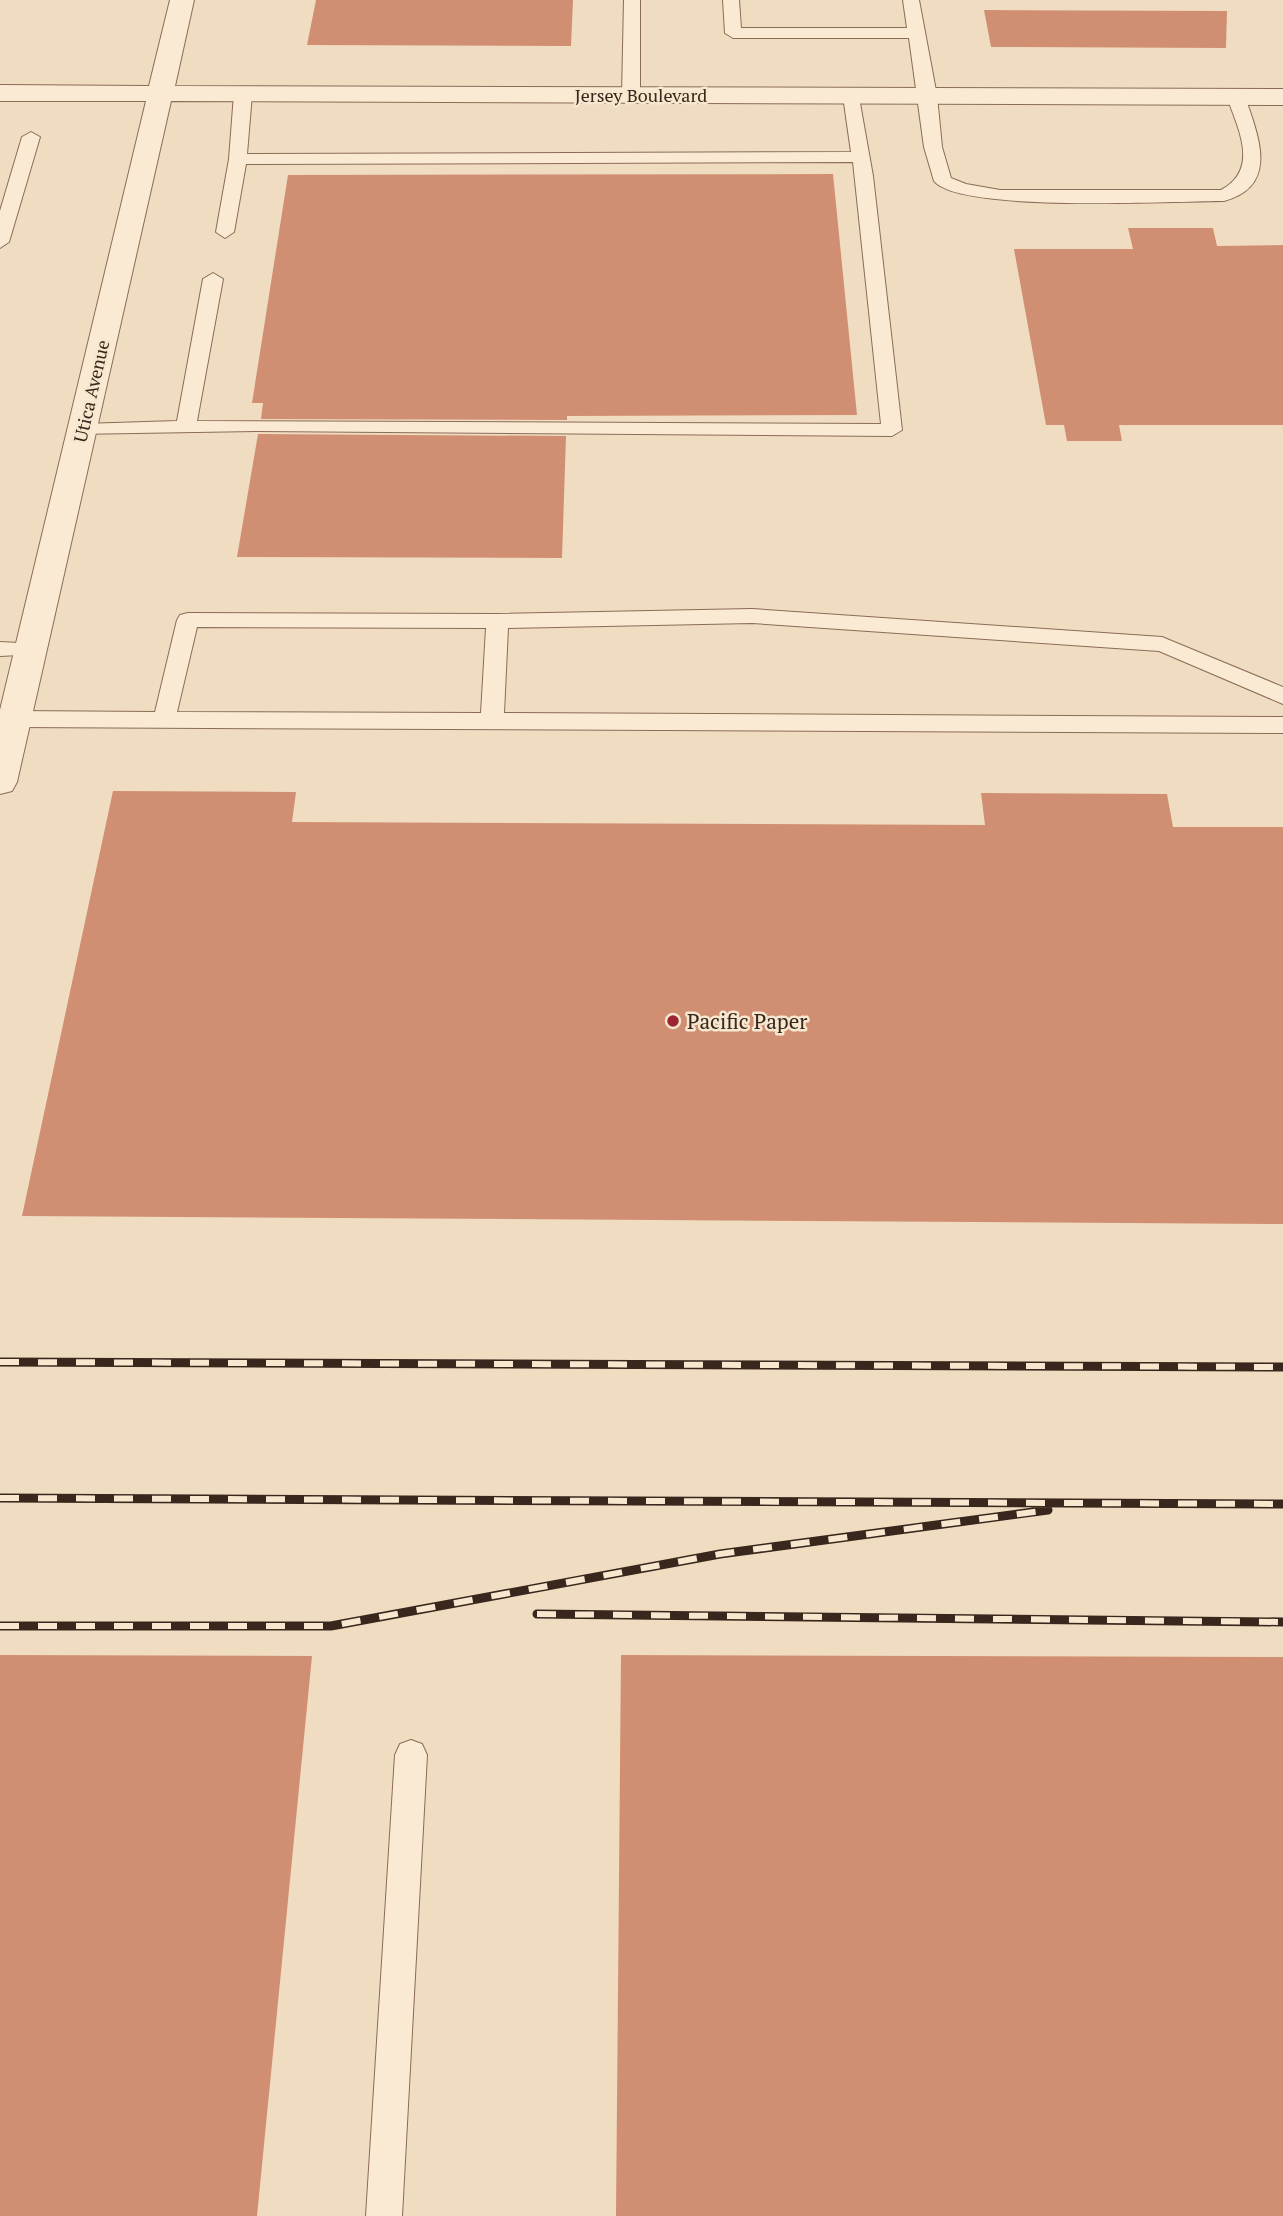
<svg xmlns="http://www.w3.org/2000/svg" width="1283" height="2216" font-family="'PT Serif',serif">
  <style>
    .building { fill: #d08f73 }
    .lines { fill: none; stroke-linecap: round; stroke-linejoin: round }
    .service-casing { stroke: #8a6c57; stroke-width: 2 }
    .minor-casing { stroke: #8a6c57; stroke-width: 2 }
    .service { fill: #faead3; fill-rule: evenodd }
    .minor { fill: #faead3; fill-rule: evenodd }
    .rail-casing { stroke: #39261c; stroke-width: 9 }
    .rail { stroke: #f7e7cf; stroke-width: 6; stroke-dasharray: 19; stroke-linecap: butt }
    .poi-dot { fill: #9c2433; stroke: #f7e7cf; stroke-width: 2.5 }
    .labels { text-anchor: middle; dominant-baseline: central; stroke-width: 5; stroke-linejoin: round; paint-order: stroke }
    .far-street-label { font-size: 18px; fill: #39261c; stroke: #f7e7cf }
    .poi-label { font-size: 21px; fill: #39261c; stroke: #f7e7cf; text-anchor: start }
  </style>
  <rect width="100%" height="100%" fill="#f0dcc0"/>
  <path class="building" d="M316,0H573L571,46L307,45Z
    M984,10L1227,11L1226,48L991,47Z
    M833,174L857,415L567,416V420L261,419L263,403H252L288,175Z
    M1128,228H1213L1217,246L1283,245V425H1119L1122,441H1067L1064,425H1046L1014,249H1133Z
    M258,434L566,436L562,558L237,557Z
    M113,791L296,792L292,822L985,825L981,793L1167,794L1173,827H1283V1224L22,1216Z
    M0,1655L312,1656L257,2216H0Z
    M621,1655L1283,1657V2216H616Z"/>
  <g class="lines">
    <defs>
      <path id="service" d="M624,0H640V95L631,100L622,95Z
        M723,0H739L741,28H907L903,0H919L937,96L942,147L951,178L966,184L1000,190H1221C1260,169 1238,129 1227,97L1236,92L1245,97C1258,135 1280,186 1224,201C1176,201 959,213 934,181L924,147L909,38H733L725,33Z
        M243,89L252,94L247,154L851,152L843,96L852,91L858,92L873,176L902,430L892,436L259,431L75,434L72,430L75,426L82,424L177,421L203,279L213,273L223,279L197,421L881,424L853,162L246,164L234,232L225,238L216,232L229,159L234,94Z
        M31,132L40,137L9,242L0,248V211L22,137Z
        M752,609L1162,637L1283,687V704L1159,651L752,623L508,628L504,713L1283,717V733L15,727L7,725L4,719L7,713L15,711L155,712L177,620L180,615L188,613L497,614ZM197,627L486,628L481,713L177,712Z
        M0,642L39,644L42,649L39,654L0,656Z
        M411,1740L422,1744L427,1755L402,2216H366L395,1755L400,1744Z"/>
      <path id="minor" d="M170,0H194L175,86L1283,89V105L171,101L17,782L12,791L0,794V710L146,101H0V85L149,86Z"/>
    </defs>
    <use href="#service" class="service-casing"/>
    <use href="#minor" class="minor-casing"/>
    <use href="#service" class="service"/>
    <use href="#minor" class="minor"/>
    <defs>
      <path id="rail" d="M0,1362L1283,1367
        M0,1498L1283,1504
        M537,1614L1283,1622
        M0,1626H331L720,1554L1048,1510"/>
    </defs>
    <use href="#rail" class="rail-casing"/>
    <use href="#rail" class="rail"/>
  </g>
  <circle class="poi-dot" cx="673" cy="1021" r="7"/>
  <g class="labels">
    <g class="far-street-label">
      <text x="641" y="95">Jersey Boulevard</text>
      <text transform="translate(91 391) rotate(-77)">Utica Avenue</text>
    </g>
    <g class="poi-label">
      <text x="687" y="1021">Pacific Paper</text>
    </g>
  </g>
</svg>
